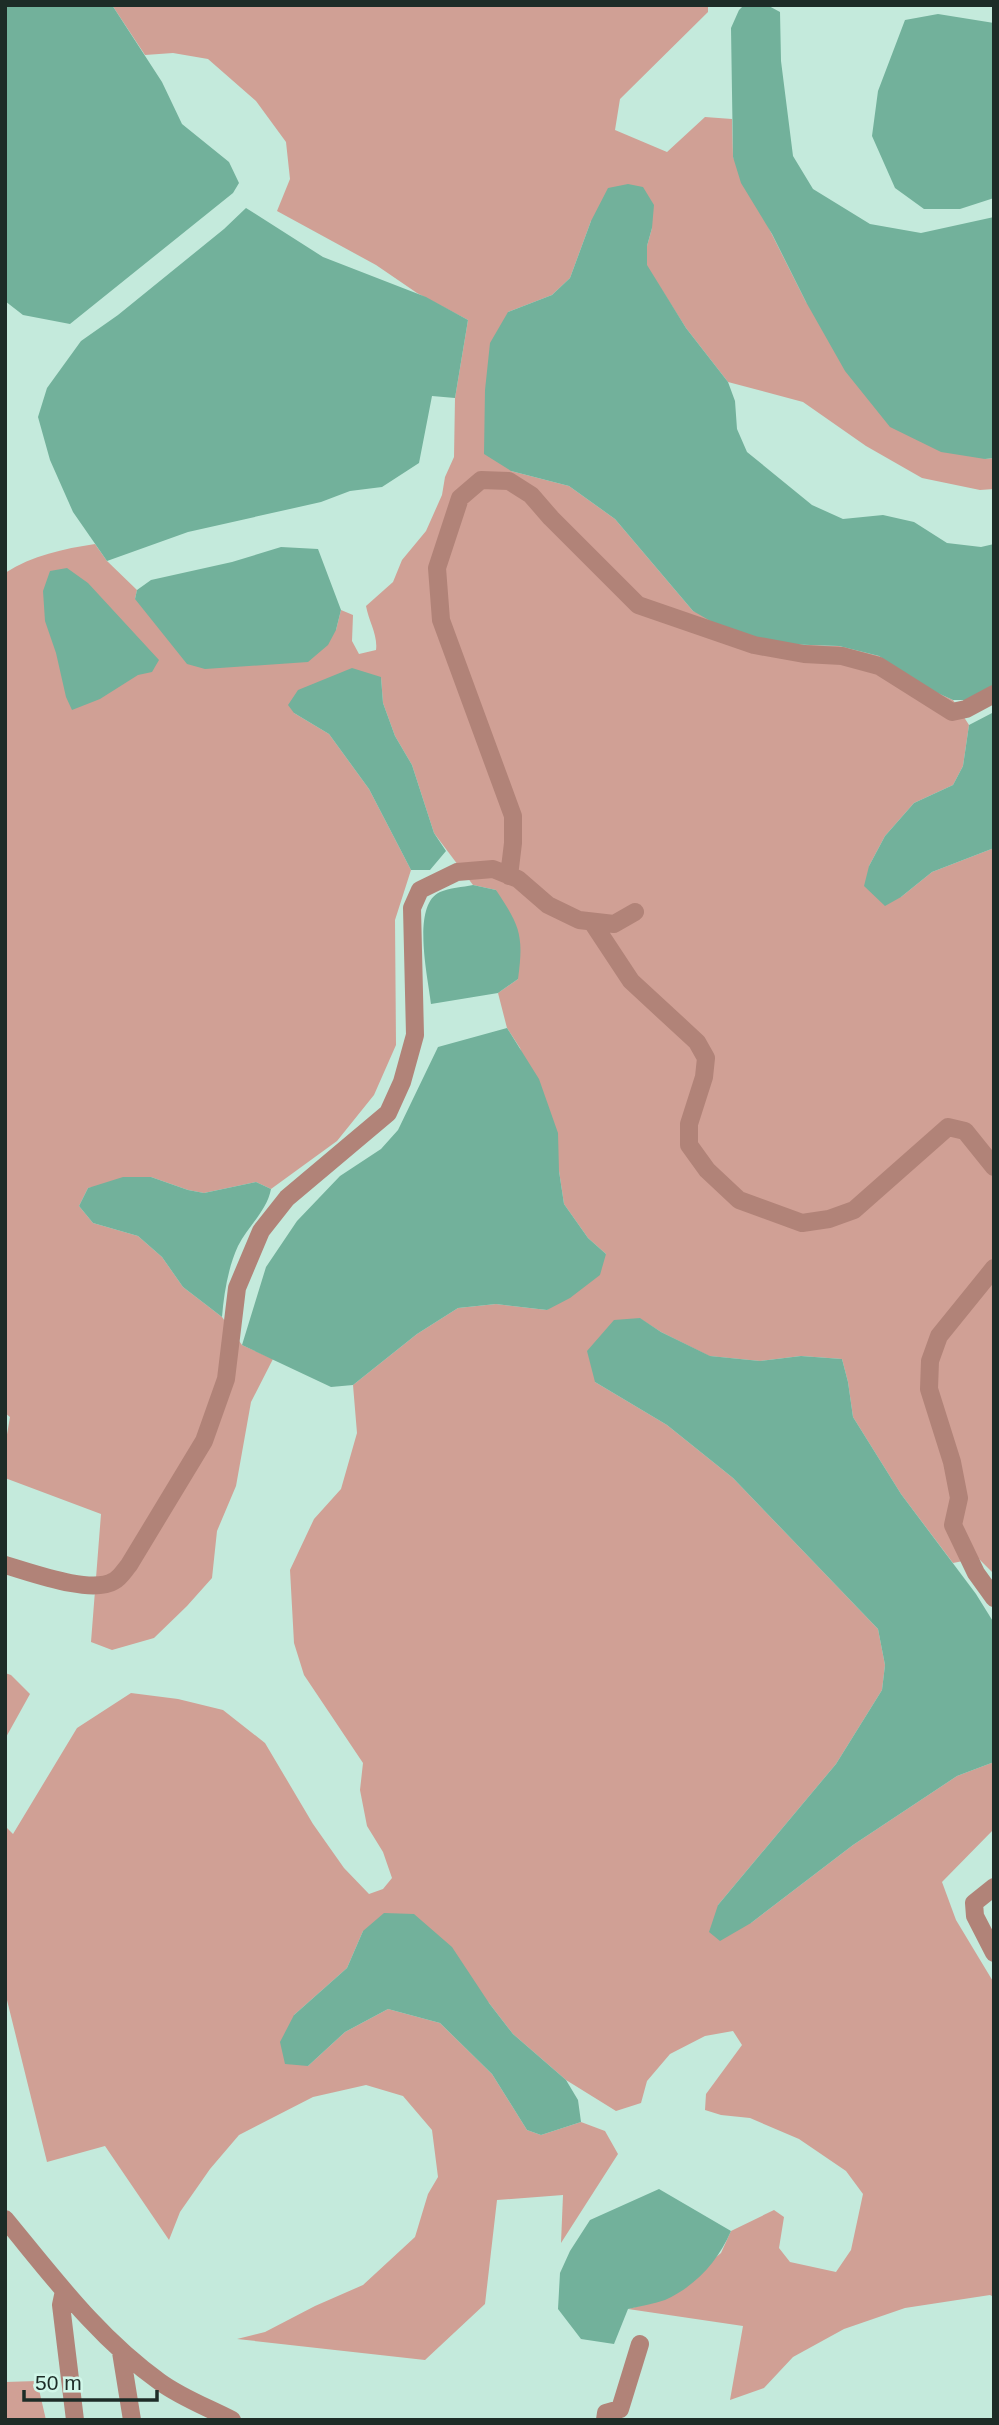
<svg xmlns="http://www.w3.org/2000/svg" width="999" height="2425" font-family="Helvetica,sans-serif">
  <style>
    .green { fill: #d0a095 }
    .water { fill: #72b19b }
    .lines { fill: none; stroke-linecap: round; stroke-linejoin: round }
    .minor { stroke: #b18378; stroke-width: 18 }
  </style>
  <rect width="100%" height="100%" fill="#c4eadc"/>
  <path class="green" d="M112,5H708V12L620,99L615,130L667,152L705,117L732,119L733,157L806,302L985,459L994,458V489L980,490L922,478L866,446L803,402L728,382L686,328L646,265L647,246L652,228L591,221L570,278L552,295L508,312L511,471L569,486L615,519L693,611L782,644L839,646L879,656L922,686L953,700L969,725L963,766L953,785L914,803L885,836L869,866L901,897L932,872L994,848V1574L978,1558L953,1563L901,1494L853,1417L848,1382L842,1359L801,1356L760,1361L709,1356L661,1332L639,1318L595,1382L667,1425L733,1478L878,1629L885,1665L882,1690L836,1764L718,1905L751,1923L853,1845L957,1776L994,1762V1829L942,1882L956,1920L994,1983V2297L990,2295L905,2308L844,2329L793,2357L764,2388L730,2400L743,2326L628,2309L665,2299L721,2253L731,2231L774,2210L784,2217L779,2248L790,2262L836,2272L851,2250L863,2194L846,2171L799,2139L750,2118L721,2115L705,2110L706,2094L742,2045L733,2031L705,2036L670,2054L647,2081L641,2103L616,2111L566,2080L513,2034L489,2003L363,1931L347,1968L294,2015L308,2066L345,2032L388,2009L440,2023L492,2074L527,2130L541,2135L581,2122L605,2131L618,2154L561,2243L563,2195L497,2200L485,2304L425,2360L237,2339L265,2332L315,2306L363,2285L415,2237L428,2194L438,2177L432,2130L403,2096L366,2085L313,2097L239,2135L210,2169L180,2212L169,2240L105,2146L47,2162L5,1992V1826L13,1834L77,1728L131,1693L178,1699L223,1710L265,1743L313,1824L344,1868L369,1894L383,1889L392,1878L383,1852L367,1826L360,1790L363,1763L304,1675L294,1643L290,1570L314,1519L341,1489L357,1433L353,1385L417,1334L458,1308L496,1304L547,1310L606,1254L588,1238L564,1204L559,1171L520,1048L507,1028L498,993L518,979L496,890L473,885L434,833L412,765L395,736L383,703L381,677L294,713L329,734L369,789L411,870L395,920L396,1045L374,1095L337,1141L271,1189L256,1182L204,1193L188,1190L151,1177L88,1188L79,1206L93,1223L138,1236L162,1257L183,1287L222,1317L242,1345L273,1359L251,1402L236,1486L217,1531L212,1578L187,1606L154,1638L112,1650L91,1642L101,1514L5,1478V1446L10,1417L5,1413V573C33,555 63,549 95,544L107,561L137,590L135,599L336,630L341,610L353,615L352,641L359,654L376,650C378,635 369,622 366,606L393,582L402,560L426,531L442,495L445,477L454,457L455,398L468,320L417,293L376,265L277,211L290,179L286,142L256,101L208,59L173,53L145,55Z
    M5,1673L11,1675L30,1694L5,1739Z
    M37,2381L46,2420H5V2382Z"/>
  <path class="water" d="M5,5H112L162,82L182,124L229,162L239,183L233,193L70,324L23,315L5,301Z
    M744,5H767L780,12L781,61L793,156L813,189L870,224L921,233L994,217V458L985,459L941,452L890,427L845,371L806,302L772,234L741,183L733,157L731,28L739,10Z
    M938,14L994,23V198L960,209H924L895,188L872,136L878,91L905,20Z
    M628,184L643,187L654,205L652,228L647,246V265L686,328L728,382L735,401L737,429L747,452L812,505L843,519L883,515L914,522L947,543L981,547L994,544V687L972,700H953L922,686L879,656L839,646L782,644L735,635L693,611L615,519L569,486L511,471L484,454L485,390L490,343L508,312L552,295L570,278L591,221L608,188Z
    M246,208L323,257L426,297L468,320L455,398L432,396L419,463L382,487L350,491L321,502L188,532L107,561L73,512L50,460L38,417L47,388L81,341L118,315L224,229Z
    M281,547L318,549L341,610L336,630L328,645L308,662L205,669L187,664L135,599L137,590L151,580L232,562Z
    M67,568L88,583L159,660L152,672L138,675L100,699L72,710L66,697L56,653L45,621L43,591L50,571Z
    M352,668L381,677L383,703L395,736L412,765L434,833L446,851L430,870H411L369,789L329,734L294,713L288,705L298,690Z
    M994,712V848L932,872L901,897L885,906L864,886L869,866L885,836L914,803L953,785L963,766L969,725Z
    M473,885L496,890C520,926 524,935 518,979L498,993L431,1004C428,977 411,905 440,892C449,888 463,887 473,885Z
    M507,1028L539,1079L558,1133L559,1171L564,1204L588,1238L606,1254L600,1275L570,1298L547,1310L496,1304L458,1308L417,1334L353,1385L331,1387L242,1345L266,1267L297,1221L340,1176L381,1149L398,1130L438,1047Z
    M123,1177H151L188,1190L204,1193L256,1182L271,1189C267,1211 248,1226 238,1246C228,1268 224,1293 222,1317L183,1287L162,1257L138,1236L93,1223L79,1206L88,1188Z
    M640,1318L661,1332L710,1356L760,1361L801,1356L842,1359L848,1382L853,1417L901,1494L976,1594L994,1623V1762L957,1776L853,1845L751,1923L720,1941L709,1932L718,1905L836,1764L882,1690L885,1665L878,1629L733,1478L667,1425L595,1382L587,1351L614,1320Z
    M384,1913L414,1914L452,1947L489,2003L513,2034L566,2080L578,2100L581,2122L541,2135L527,2130L492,2074L440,2023L388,2009L345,2032L308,2066L285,2064L280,2042L294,2015L347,1968L363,1931Z
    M659,2189L731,2231C718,2261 696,2286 665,2300C653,2304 640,2306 628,2309L614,2344L581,2339L558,2309L560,2273L570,2251L590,2220Z"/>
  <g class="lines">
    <path class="minor" d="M509,876L513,843V816L441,620L437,568L460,498L481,480L509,481L531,495L551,518L638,605L754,645L804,654L842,656L879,666L952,712L966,709L994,694
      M592,922L631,981L697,1042L706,1058L704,1077L689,1124V1145L707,1170L739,1200L802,1223L829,1219L854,1210L948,1127L965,1131L994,1167
      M994,1268L939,1336L930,1361L929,1389L952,1462L959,1498L953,1525L976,1573L994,1598
      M5,1565C30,1572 91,1595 114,1581C120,1578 124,1571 129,1565L204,1441L226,1379L237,1288L261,1231L287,1198L388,1113L402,1082L415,1035L412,908L420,890L457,872L493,869L518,879L548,905L579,920L614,924L635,912
      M994,1887L974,1903L975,1916L994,1953
      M5,2219C53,2277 98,2338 160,2382C182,2398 209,2408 232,2420
      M64,2291L61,2305L75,2420
      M121,2352L132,2420
      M605,2420L606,2413L620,2409L640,2344"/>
  </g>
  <rect width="999" height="2425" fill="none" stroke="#1d2c27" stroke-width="14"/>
  <path d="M24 2390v10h133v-10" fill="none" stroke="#1d2c27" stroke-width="3.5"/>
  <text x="35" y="2390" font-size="21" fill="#1d2c27" stroke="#d1f7e9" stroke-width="5" paint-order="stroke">50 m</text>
</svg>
